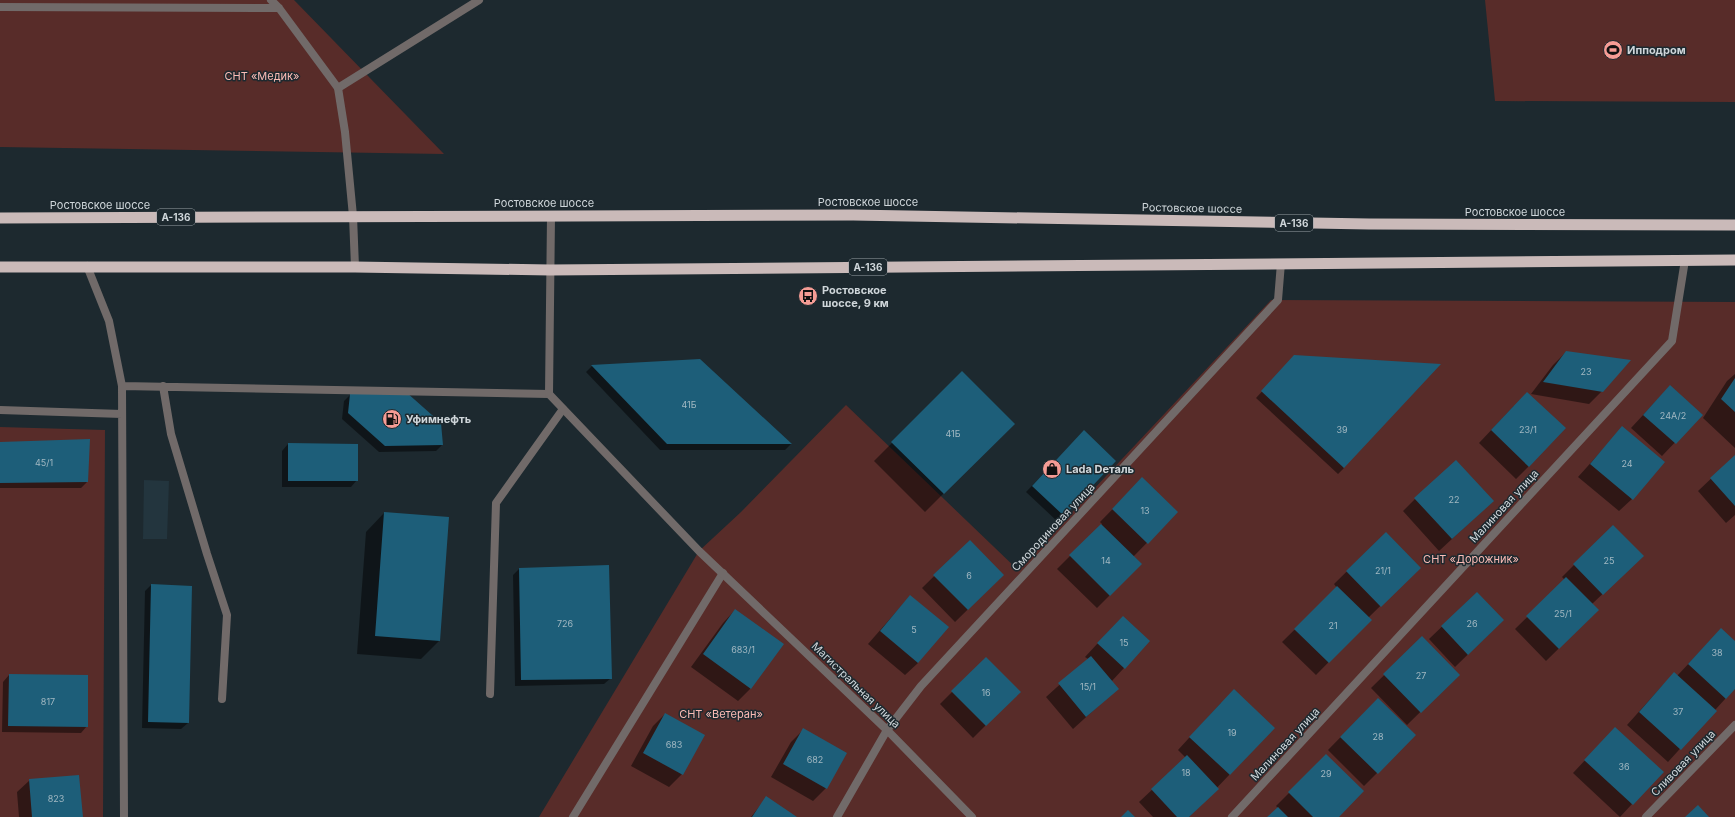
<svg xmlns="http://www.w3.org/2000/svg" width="1735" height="817" font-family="Inter,sans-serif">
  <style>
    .built { fill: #23353e }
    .green { fill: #582c29 }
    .shadow { fill: #0007 }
    .building { fill: #1d5e79 }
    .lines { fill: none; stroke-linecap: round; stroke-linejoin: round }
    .service { stroke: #716a69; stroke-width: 8 }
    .minor { stroke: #716a69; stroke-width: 8 }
    .trunk { stroke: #cabab9; stroke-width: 11 }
    .labels { text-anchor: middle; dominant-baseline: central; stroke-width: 3; stroke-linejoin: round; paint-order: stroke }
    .number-label { font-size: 9px; fill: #a2b8c2 }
    .shield { fill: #1d292f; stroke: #9aa2a7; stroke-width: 1 }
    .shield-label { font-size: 10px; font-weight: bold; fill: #cfd6da }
    .poi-label { font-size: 11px; font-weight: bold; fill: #cfd6da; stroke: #1d292f; text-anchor: start }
    .park-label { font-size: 11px; fill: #fbbbb5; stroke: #1d292f }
    .street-label { font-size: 11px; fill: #cfd6da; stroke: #1d292f }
  </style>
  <rect width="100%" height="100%" fill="#1d292f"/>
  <path class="built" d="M144,480L169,481L167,539H143Z"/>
  <path class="green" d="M0,0H294L444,154L0,147Z
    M1485,0H1735V102L1495,101Z
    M1271,300L1735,302V817H539L699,551L741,512L846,405L1018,570Z
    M0,427L105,430L103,817H0Z"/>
  <path class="shadow" d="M1566,352L1602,391L1589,404L1531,394L1553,365Z
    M699,360L791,444L785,450H660L586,372L592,366Z
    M1288,363L1344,468L1338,474L1256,398Z
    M962,373L1013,424L925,512L874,461Z
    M1735,374V448L1703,418L1727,381Z
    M1670,386L1701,415L1662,456L1631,428Z
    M350,395L442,445L436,451L379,452L342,419L344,401Z
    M1514,406L1529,466L1516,479L1479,443Z
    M1622,428L1632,499L1619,511L1578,477Z
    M1078,438L1064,516L1058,522L1026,492Z
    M0,443L87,482L81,488H0Z
    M288,444L357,480L351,487H282V451Z
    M1735,456V515L1726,523L1698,491Z
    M1142,479L1177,512L1133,557L1141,564L1097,608L1057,569L1102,524L1100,522Z
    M1415,499L1480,513L1439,551L1403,511Z
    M384,513L439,641L421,659L357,654L366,532Z
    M1613,526L1630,568L1592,604L1598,610L1546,661L1515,629L1565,580L1562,577Z
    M1386,533L1419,568L1368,618L1370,620L1316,675L1282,642L1337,588L1334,584Z
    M970,541L1003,575L955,622L922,588Z
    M608,566L611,678L604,684L515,686L513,575L519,569Z
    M151,585L188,723L181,729L142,728L145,591Z
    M1477,593L1490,633L1455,667L1429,639Z
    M910,596L918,663L905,675L868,644Z
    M735,610L751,688L738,701L691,667L723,623Z
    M1721,629L1735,642V688L1668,762L1627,725L1662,686L1677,676Z
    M1110,630L1149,641L1111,682L1117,689L1073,729L1046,697L1088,659L1085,657Z
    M1422,638L1458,675L1407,725L1371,688Z
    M986,658L1019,692L973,738L940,704Z
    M9,675L87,726L81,733L2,732L3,682Z
    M1378,699L1415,735L1364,786L1328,750Z
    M1221,703L1274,728L1189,817H1153L1139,802L1186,758L1178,750Z
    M665,714L682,774L669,787L631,766L653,726Z
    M803,730L826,788L813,801L771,777L791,742Z
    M1603,741L1632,804L1620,817L1573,773Z
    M1326,756L1337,817H1268L1278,808L1276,806Z
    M30,780L82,817H19L17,792Z
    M766,798L795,817H751Z"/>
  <path class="building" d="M1566,351L1631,360L1603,392L1543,382Z
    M1294,355L1441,364L1344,468L1261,391Z
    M700,359L792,444H667L591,365Z
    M962,371L1015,424L944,494L891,442Z
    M1735,378V412L1721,399Z
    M1670,385L1703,415L1676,444L1643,415Z
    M406,392L441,423L443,445L385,446L348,413L350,394Z
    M1527,392L1566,428L1529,467L1491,430Z
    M1622,426L1665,462L1633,500L1590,464Z
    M1084,430L1116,461L1064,516L1032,486Z
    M90,439L88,482L0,483V442Z
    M288,443L358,444V481H288Z
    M1735,455V506L1710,478Z
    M1456,460L1494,501L1452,539L1414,498Z
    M1142,477L1178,512L1148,544L1112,509Z
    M384,512L449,517L440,641L375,636Z
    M1101,524L1142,564L1110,596L1069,555Z
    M1613,525L1644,556L1603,595L1573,564Z
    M1386,532L1421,568L1381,607L1346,571Z
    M970,540L1004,575L968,610L933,575Z
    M609,565L612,679L521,680L519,568Z
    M1566,577L1599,610L1559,649L1526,616Z
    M151,584L192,586L189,723L148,722Z
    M1337,586L1372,620L1329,663L1294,629Z
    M1477,592L1504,620L1468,655L1441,626Z
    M910,595L949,627L918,663L880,631Z
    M735,609L784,644L751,689L703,654Z
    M1123,616L1150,641L1125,669L1097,643Z
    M1721,628L1735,641V689L1726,699L1688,664Z
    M1422,636L1460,675L1421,713L1383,674Z
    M1091,656L1119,689L1086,717L1058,683Z
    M986,657L1021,692L986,726L951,691Z
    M1674,672L1717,711L1681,750L1639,712Z
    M9,674L88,675V727L8,726Z
    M1234,689L1275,728L1230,775L1189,737Z
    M1378,698L1416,735L1378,774L1340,737Z
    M665,713L705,735L683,775L643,753Z
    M1615,727L1664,772L1633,805L1584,760Z
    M803,728L847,753L827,789L783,764Z
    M1326,754L1364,791L1339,817H1313L1288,792Z
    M1187,755L1219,789L1189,817H1177L1151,789Z
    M79,775L83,817H32L29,779Z
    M766,796L797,817H752Z
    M1698,805L1709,817H1685Z
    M1278,807L1288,817H1267Z
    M1128,810L1135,817H1121Z"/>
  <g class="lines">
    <path class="service" d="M338,88L479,0
      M87,266L109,321L122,386L124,817
      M122,386L549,394
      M163,386L171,434L207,554L227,615L222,699
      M0,410L122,414
      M490,694L496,503L563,409
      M573,817L723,573"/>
    <path class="minor" d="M271,0L279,8L338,88L345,132L353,216L355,267
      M0,7L279,8
      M551,216L549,394L699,551L887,730L972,817
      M837,817L887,730L921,686L1278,300L1281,263
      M1232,817L1672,341L1685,260
      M1646,817L1735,725"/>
    <path class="trunk" d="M0,218L853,215L1369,224L1735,225
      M0,267H355L550,270L1735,260"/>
  </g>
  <defs>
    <symbol id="stadium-disc" viewBox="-11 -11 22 22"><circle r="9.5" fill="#f59c95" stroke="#1d292f"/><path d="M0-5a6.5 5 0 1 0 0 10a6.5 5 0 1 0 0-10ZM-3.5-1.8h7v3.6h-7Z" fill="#111"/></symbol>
    <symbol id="bus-disc" viewBox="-11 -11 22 22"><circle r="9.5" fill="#f59c95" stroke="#1d292f"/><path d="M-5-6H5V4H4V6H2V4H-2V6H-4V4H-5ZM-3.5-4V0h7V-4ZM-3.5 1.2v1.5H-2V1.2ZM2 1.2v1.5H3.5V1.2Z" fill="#111"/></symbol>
    <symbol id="fuel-disc" viewBox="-11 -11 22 22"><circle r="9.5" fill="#f59c95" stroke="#1d292f"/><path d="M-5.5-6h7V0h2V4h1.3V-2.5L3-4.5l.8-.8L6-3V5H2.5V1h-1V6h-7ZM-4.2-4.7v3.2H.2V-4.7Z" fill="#111"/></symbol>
    <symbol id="shop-disc" viewBox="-11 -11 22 22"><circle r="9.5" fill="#f59c95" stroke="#1d292f"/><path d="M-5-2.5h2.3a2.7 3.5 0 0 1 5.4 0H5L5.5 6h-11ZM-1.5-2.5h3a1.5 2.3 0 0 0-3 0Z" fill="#111"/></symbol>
  </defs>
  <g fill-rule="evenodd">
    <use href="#stadium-disc" x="1602" y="39" width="22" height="22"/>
    <use href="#bus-disc" x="797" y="285" width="22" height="22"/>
    <use href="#fuel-disc" x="381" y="408" width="22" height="22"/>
    <use href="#shop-disc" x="1041" y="458" width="22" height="22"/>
  </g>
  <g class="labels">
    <g class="number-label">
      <text x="1586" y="371">23</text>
      <text x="689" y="404">41Б</text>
      <text x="1673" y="415">24А/2</text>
      <text x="1342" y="429">39</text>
      <text x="1528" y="429">23/1</text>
      <text x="953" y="433">41Б</text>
      <text x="44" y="462">45/1</text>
      <text x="1627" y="463">24</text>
      <text x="1454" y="499">22</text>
      <text x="1145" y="510">13</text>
      <text x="1106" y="560">14</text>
      <text x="1609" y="560">25</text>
      <text x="1383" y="570">21/1</text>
      <text x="969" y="575">6</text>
      <text x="1563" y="613">25/1</text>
      <text x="565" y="623">726</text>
      <text x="1472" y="623">26</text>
      <text x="1333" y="625">21</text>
      <text x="914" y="629">5</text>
      <text x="1124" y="642">15</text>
      <text x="743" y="649">683/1</text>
      <text x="1717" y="652">38</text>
      <text x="1421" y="675">27</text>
      <text x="1088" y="686">15/1</text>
      <text x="986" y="692">16</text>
      <text x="48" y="701">817</text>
      <text x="1678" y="711">37</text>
      <text x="1232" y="732">19</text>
      <text x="1378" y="736">28</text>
      <text x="674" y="744">683</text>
      <text x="815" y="759">682</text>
      <text x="1624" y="766">36</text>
      <text x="1186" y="772">18</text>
      <text x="1326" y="773">29</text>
      <text x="56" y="798">823</text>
    </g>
    <g class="shield">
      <rect x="157" y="209" width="38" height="16" rx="3"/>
      <rect x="1275" y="215" width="38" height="16" rx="3"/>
      <rect x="849" y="259" width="38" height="16" rx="3"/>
    </g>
    <g class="shield-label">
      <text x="176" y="217">А-136</text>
      <text x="1294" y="223">А-136</text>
      <text x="868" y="267">А-136</text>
    </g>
    <g class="poi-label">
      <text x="1627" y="50">Ипподром</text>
      <text x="822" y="290">Ростовское<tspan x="822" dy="13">шоссе, 9 км</tspan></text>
      <text x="406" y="419">Уфимнефть</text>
      <text x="1066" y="469">Lada Dеталь</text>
    </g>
    <g class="park-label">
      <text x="262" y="76">СНТ «Медик»</text>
      <text x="1471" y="559">СНТ «Дорожник»</text>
      <text x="721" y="714">СНТ «Ветеран»</text>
    </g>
    <g class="street-label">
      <text x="868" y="202">Ростовское шоссе</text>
      <text x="544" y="203">Ростовское шоссе</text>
      <text x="100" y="205">Ростовское шоссе</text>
      <text transform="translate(1192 208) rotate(1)">Ростовское шоссе</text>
      <text x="1515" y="212">Ростовское шоссе</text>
      <text transform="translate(1504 506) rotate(-47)">Малиновая улица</text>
      <text transform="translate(1053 527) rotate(-47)">Смородиновая улица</text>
      <text transform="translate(856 685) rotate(44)">Магистральная улица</text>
      <text transform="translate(1285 744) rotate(-47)">Малиновая улица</text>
      <text transform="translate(1683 763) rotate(-46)">Сливовая улица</text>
    </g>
  </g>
</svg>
